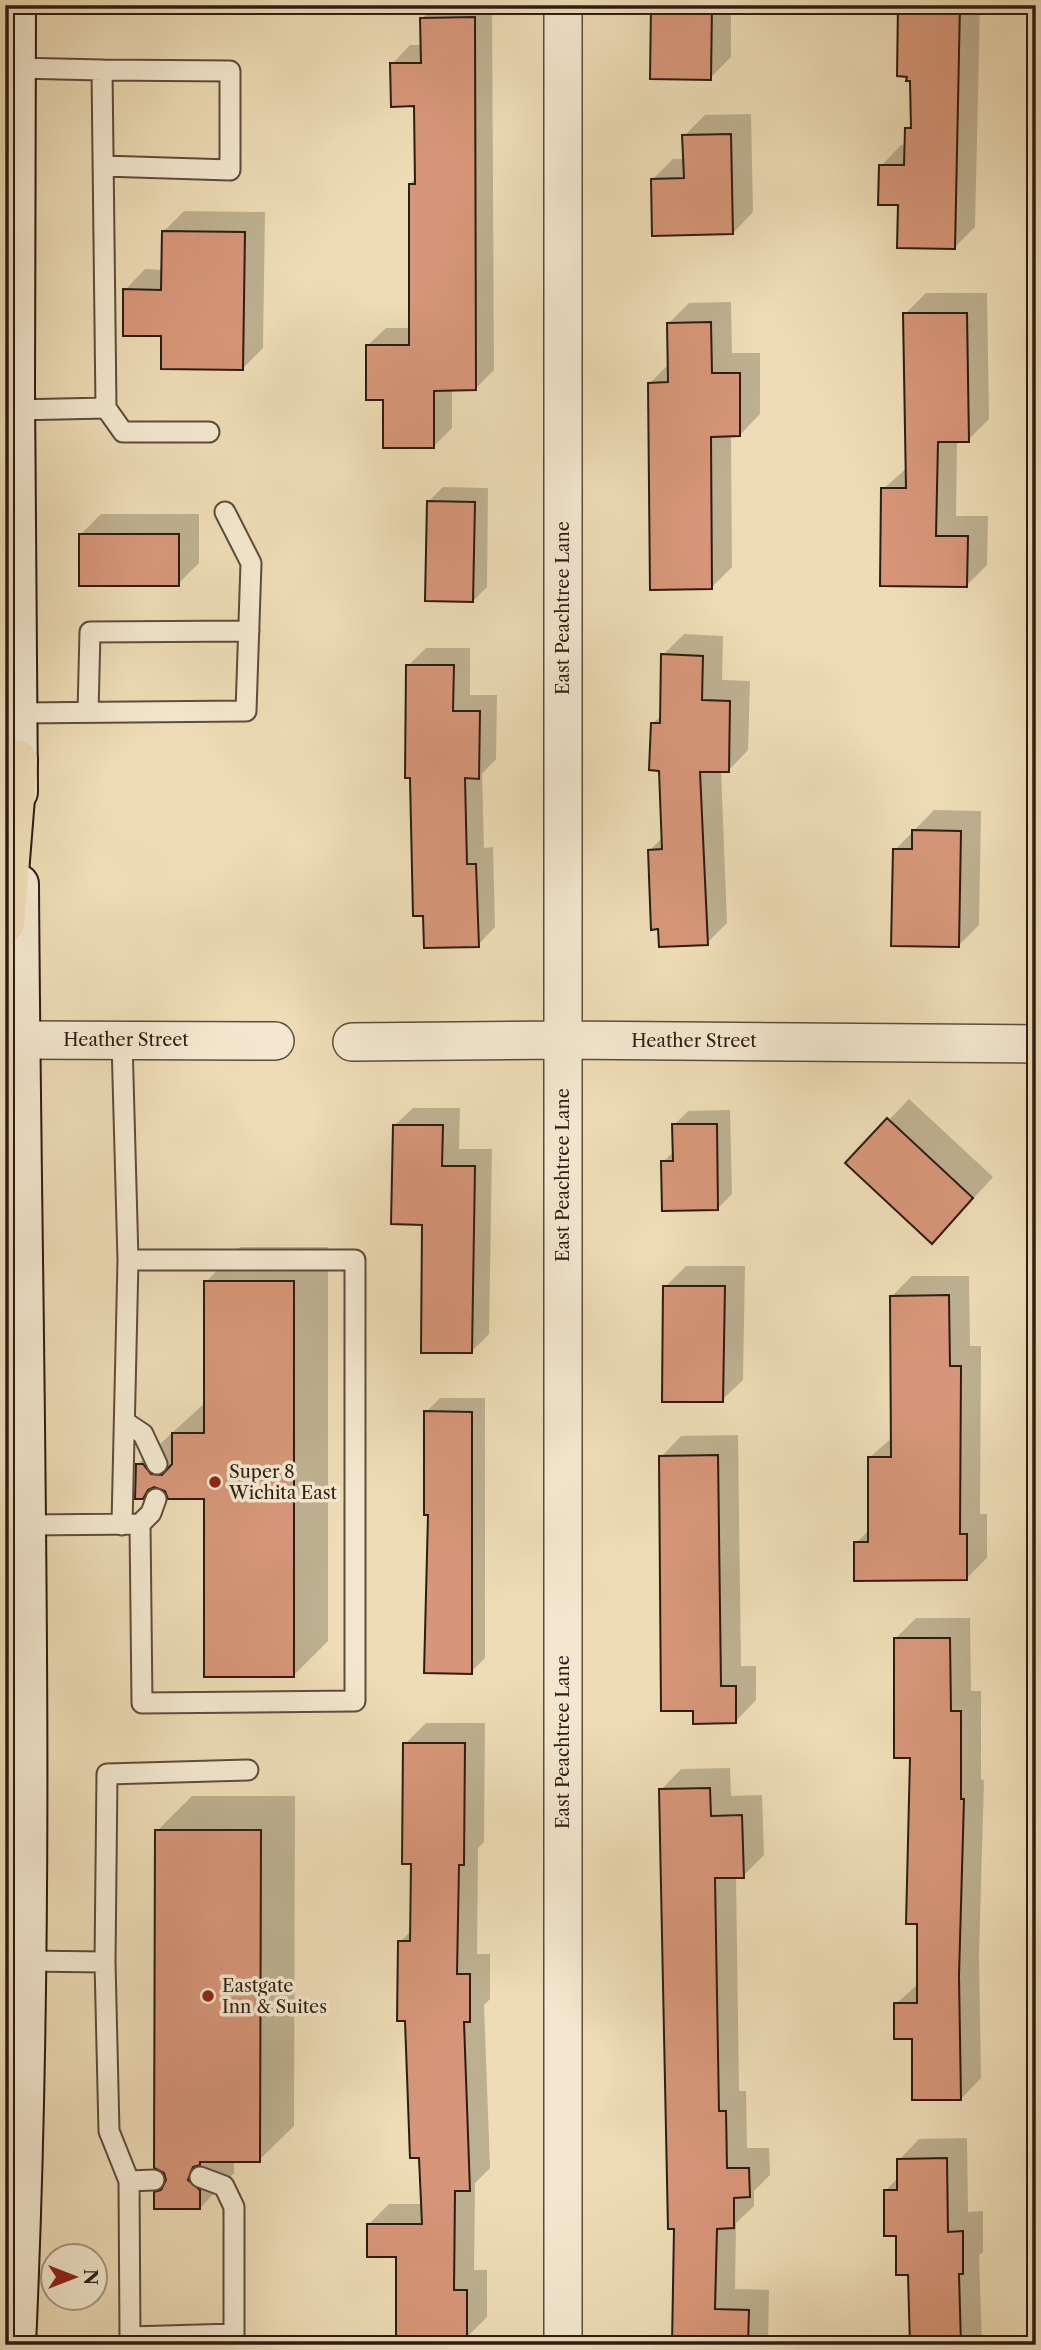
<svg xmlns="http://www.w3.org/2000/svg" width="1041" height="2350" font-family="'Libre Caslon Text',serif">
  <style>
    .shadow { fill: #0003 }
    .building { fill: #d79679; stroke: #2e1c14; stroke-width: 2 }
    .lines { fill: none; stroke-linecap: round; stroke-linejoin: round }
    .lane-casing { stroke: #5e4c3c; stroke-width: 23 }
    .street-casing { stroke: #5e4c3c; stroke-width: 40 }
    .secondary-casing { stroke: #2e1c14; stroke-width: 42 }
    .highway-casing { stroke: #2e1c14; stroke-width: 42 }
    .lane { stroke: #f3e8cf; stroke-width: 19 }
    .street { stroke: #f3e8cf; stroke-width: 37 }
    .secondary { stroke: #f3e8cf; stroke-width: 38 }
    .highway { stroke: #eddcb5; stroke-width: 38 }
    .poi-dot { fill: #8f2418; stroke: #f3e8cf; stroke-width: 2.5 }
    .labels { text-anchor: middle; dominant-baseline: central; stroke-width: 7; stroke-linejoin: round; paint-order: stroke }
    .street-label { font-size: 18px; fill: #2e1c14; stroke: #f3e8cf }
    .poi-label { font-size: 18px; fill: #2e1c14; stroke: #f3e8cf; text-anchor: start }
  </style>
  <rect width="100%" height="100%" fill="#eddcb5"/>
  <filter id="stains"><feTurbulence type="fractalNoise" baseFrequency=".00286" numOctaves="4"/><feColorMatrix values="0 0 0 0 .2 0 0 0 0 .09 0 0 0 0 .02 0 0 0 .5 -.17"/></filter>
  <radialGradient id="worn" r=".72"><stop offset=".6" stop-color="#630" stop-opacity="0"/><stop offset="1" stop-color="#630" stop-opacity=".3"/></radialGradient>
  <path class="shadow" d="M435,5H492L494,370L476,388L452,389V428L434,446L385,398L367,346L386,328H410V184L416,178L415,105L392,64L410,45H422V19Z
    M653,5H731V57L710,78Z
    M900,5H980L975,227L955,247L900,203L881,166L901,145H906L907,129L913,123L912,80Z
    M751,114L753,212L733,233L652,180L673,159H685L684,136L705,115Z
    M184,211L265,212L263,348L243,368L163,335L125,290L145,269L163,270L164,231Z
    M926,293H987L989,419L968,440H957L956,516H988L987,565L967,585L883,489L907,468L905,314Z
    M731,302L732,353H760V414L740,435H731L732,567L712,587L650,383L669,364V323L689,303Z
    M443,487L488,488L487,587L473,601L429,501Z
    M101,514H199V563L178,584L80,535Z
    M684,634L723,636L722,680L750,681L748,750L728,771L721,770L727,923L707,943L649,851L663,837L661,769L652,724L662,715L663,655Z
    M426,648H470V695H497L496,759L482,774L484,848L493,847L495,927L478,945L408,666Z
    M934,810L981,811L979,925L958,946L895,850Z
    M909,1099L993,1177L953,1221L848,1163Z
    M413,1108H460L459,1149H492L489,1334L471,1352L424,1223L395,1125Z
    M730,1110L732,1194L718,1208L663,1162L674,1151V1125L688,1111Z
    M240,1247H328V1641L294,1675L206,1497L155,1485L142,1497L137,1465L206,1402V1282Z
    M686,1266H745L743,1380L722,1400L665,1287Z
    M912,1276H969L970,1346H981L980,1514H987V1558L967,1578L856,1543L870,1529V1457L893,1437L891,1297Z
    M440,1398H485V1658L471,1672L429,1514L426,1412Z
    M738,1435L741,1666H756V1700L736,1721L695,1722L661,1457L681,1436Z
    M916,1618H970L971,1691H981V1779L984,1780L979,1954L981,2078L961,2099L914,2037L896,2004L919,1983L912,1756L896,1638Z
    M426,1723H485L484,1842L478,1848L477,1954H490V1999L484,2005L490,2168L475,2183L474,2270H487V2317L467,2337H440L433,2345H397L398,2255L369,2224L389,2204H423L400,1942L412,1930L413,1863L405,1744Z
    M730,1768L731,1796L762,1795L764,1855L743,1876H736L739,2091H746L747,2148H769L770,2175L754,2191V2206L736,2223L735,2289L769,2290L768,2344L662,2345L674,2333L676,2227L661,1790L681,1769Z
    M192,1796H295L294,2126L259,2160H234V2173L200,2208L156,2193L168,2180L157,1831Z
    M967,2138L968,2212L983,2211V2252L979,2255L982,2345H911L910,2273L885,2191L899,2177V2160L919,2139Z"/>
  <path class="building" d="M651,5H712L711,80L650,79Z
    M898,5H960L955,249L897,248L898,205H878L879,165H904L905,128H911L910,81H906L907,77L897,76Z
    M475,17L476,390L434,391V448H383V400H366V345H409V184H415L414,106L391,107L390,63H421L420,18Z
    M731,134L733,234L652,236L651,179L684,178L682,135Z
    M162,231L245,232L243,370L161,369V336H123V289L161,290Z
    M903,313H967L969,442H938L936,536H968L967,587L880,586L881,488H906Z
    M711,322L712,373H740V436L711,437L712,589L650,590L648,383L668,382L667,323Z
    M427,501L475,502L473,602L425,601Z
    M79,534H179V586H79Z
    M661,654L703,656L702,700L730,701L729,772H700L708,945L659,947L658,929L651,930L648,850L662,849L659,771L649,770L651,723H660Z
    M406,665H454L453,711H480L479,779L465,778L467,864H476L479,947L424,948L423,916H413L410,778H405Z
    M912,830L961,831L959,947L891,946L893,849H912Z
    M887,1118L973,1198L932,1244L845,1163Z
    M672,1124H717L718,1210L662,1211L661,1161H673Z
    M393,1125H443L442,1166H475L472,1353H421L422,1225L391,1224Z
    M204,1281H294V1677H204V1499H168L165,1491L154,1487L148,1490L143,1499H135L136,1464H143L151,1474L162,1475L172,1464V1433H204Z
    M663,1286H725L723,1402H662Z
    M949,1295L950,1366H961L960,1534H967V1580L854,1581V1542H868V1457H891L890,1296Z
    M424,1411L472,1412V1674L424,1673L428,1515H424Z
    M718,1455L721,1686H736V1723L693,1724V1711H661L659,1456Z
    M894,1638H950L951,1711H961V1799H964L959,1976L961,2100H912V2039H894V2003H917V1924H906L910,1758H894Z
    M403,1743H465L464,1865H459L457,1974H470V2022H464L470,2191H455L454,2290H467V2339H430V2345H396V2257H367V2224H422L419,2158H410L405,2021H397L398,1941H410L411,1864H402Z
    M710,1788L711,1816L742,1815L744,1878H715L719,2111H726L727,2168H749L750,2197L734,2198V2228L717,2229L715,2309L749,2310L748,2345H672L674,2229H668L659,1789Z
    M155,1830H261L260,2162H200V2165L193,2167L188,2180L200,2190V2209H154V2192L161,2190L166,2180L164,2173L154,2168Z
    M947,2158L948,2232L963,2231V2274H959L961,2345H910L908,2275H896V2236H884V2190H897V2159Z"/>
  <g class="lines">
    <defs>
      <path id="lane" d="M102,70L230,71V170L103,166
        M106,408L123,432H209
        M15,410L106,408L102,70L16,68
        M88,712L90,632L249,631
        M19,713L246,711L251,563L225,512
        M122,1041L128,1260L122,1525
        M125,1422L143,1434L157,1464
        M140,1524L151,1513L156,1499
        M27,1525L140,1524L142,1703L355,1701V1260H128
        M25,1961L105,1962L109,2131L129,2181L154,2180
        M105,1962L107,1774L248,1770
        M129,2181L130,2337
        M128,2345L130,2337L234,2334V2207L224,2186L200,2177"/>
      <path id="street" d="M20,1040L275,1041
        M352,1042L563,1040L1036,1044
        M563,2345V5"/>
      <path id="secondary" d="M16,5L15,391L18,792
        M16,2345C38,1858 22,1371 19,884"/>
      <path id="highway" d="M5,923L18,760"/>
    </defs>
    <use href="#lane" class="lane-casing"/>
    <use href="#street" class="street-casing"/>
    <use href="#secondary" class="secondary-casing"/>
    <use href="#highway" class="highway-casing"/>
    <use href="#lane" class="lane"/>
    <use href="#street" class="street"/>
    <use href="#secondary" class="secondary"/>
    <use href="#highway" class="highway"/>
  </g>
  <g class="poi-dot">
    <circle cx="215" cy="1482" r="7"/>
    <circle cx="208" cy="1996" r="7"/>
  </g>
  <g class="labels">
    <g class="street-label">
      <text transform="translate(563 608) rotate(-90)">East Peachtree Lane</text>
      <text x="126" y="1040">Heather Street</text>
      <text x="694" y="1041">Heather Street</text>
      <text transform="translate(563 1175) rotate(-90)">East Peachtree Lane</text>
      <text transform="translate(563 1742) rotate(-90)">East Peachtree Lane</text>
    </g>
    <g class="poi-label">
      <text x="229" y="1472">Super 8<tspan x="229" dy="21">Wichita East</tspan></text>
      <text x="222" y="1986">Eastgate<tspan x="222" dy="21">Inn &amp; Suites</tspan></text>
    </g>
  </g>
  <rect width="1041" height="2350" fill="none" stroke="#eddcb5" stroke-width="28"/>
  <rect x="7" y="7" width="1027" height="2336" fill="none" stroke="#2e1c14" stroke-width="3.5"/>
  <rect x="14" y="14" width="1013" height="2322" fill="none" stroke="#2e1c14" stroke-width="2"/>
  <g transform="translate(74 2277) rotate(90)"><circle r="33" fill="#f3e8cf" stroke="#a49684" stroke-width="2"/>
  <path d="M0-5L12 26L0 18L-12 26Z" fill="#8f2418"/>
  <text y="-10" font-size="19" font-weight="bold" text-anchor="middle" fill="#2e1c14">N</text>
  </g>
  <rect width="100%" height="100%" filter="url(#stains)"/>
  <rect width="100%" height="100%" fill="url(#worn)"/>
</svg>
